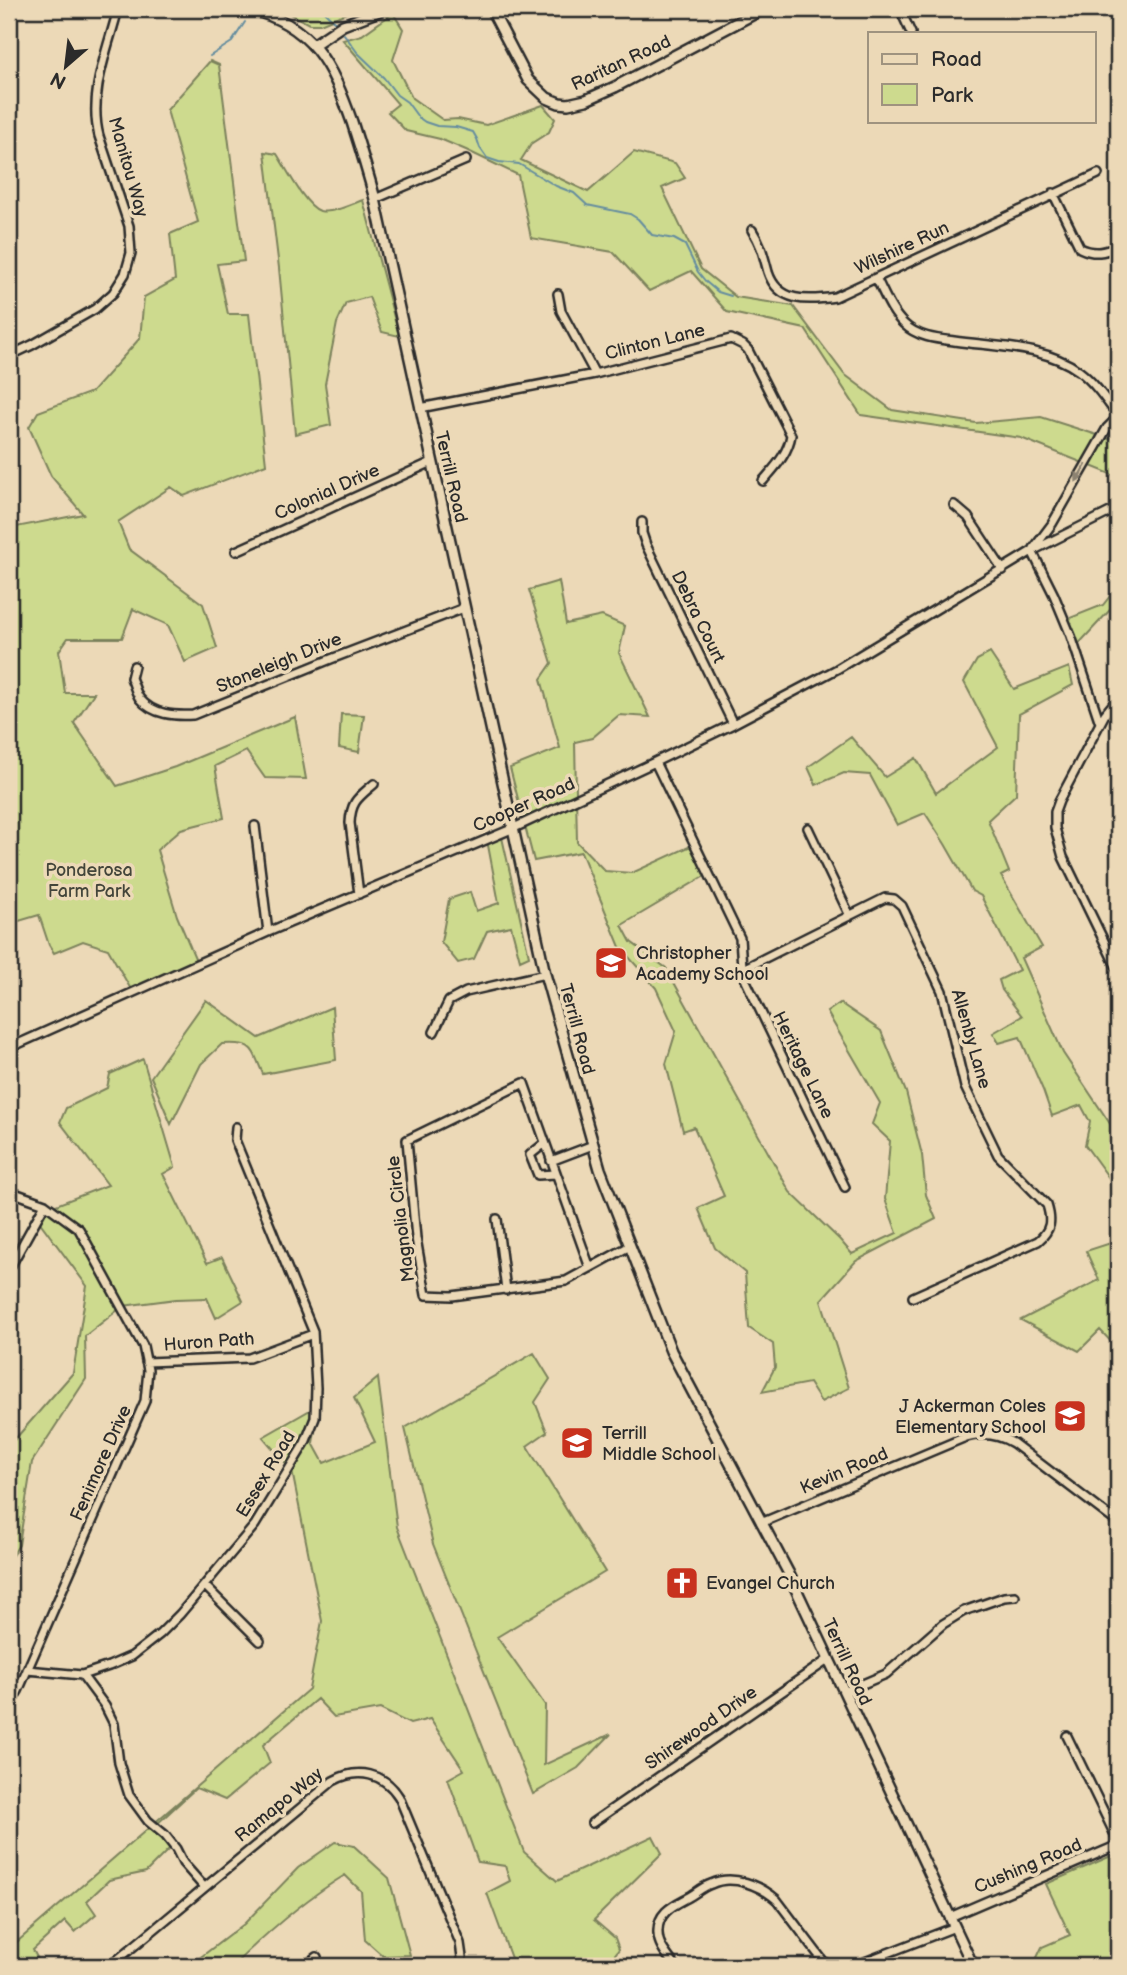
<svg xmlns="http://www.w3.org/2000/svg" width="1127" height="1975" font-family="'Balsamiq Sans',sans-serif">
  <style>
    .green { fill: #cdda8e; stroke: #7c825c; stroke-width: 2 }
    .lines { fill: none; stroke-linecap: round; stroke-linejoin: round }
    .stream { stroke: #658d9f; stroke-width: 2 }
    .minor-casing { stroke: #2b2b2b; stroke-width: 12 }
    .tertiary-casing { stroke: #2b2b2b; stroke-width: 14 }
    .minor { stroke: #ecd9b7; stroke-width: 7 }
    .tertiary { stroke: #ecd9b7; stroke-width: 9 }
    .oneway { fill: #8c8271 }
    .labels { text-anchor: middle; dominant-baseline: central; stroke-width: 7; stroke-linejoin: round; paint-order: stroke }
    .street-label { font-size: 18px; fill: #2b2b2b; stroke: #ecd9b7 }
    .park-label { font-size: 18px; fill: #43453a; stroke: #ecd9b7 }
    .poi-label { font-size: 18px; fill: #2b2b2b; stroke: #ecd9b7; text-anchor: start }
  </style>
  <rect width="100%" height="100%" fill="#ecd9b7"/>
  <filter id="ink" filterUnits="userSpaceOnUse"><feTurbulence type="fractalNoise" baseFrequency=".0143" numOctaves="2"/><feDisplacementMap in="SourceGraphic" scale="14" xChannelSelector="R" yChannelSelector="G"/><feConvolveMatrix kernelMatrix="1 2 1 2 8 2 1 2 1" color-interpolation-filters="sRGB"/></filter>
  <g filter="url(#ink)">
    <path class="green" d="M281,9H356L320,24H309Z
      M393,13L403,29L393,60L412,98L443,120L458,119L486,125L543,105L555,119L549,132L532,143L521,160L588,192L634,152L675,163L685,178L662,188L701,269L736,297L793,306L844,374L892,410L976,423L1041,417L1110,439L1118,430V477L1021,438L861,415L805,329L727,312L691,271L649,291L613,252L531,238L518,175L466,150L440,139L406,131L388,112L398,104L343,40L362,35Z
      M210,61L219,65L244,261L217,264L228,314H249L266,464L184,496L171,487L118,522L129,549L203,604L217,648L185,662L168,625L133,609L122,638H68L59,651L65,693H94L74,723L117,786L175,767L295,717L306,779L265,778L246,751L215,766L224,818L181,829L157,850L177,916L198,965L133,993L108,949L83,941L54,953L49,945L39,915L9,924V552L16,527L83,514L51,476L29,427L38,412L92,392L140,338L144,297L175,280L170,234L198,222L167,110Z
      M265,152L277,154C286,168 305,206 320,211C332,214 352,204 363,200L399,336L382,332L369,297L346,303L337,323L325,384L331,425L295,434L279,268Z
      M559,581L566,624L602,616L625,626L619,653L650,717L619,715L592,738L575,742L577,842L605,871L632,873L695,844L708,874L622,925L631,942L666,968L790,1192L840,1240L852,1254L897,1233L885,1199L890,1141L872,1124L880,1103L827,1012L840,1003L881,1031L906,1092L922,1155L926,1195L936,1219L856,1261L821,1300L849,1388L821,1402L809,1383L762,1392L775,1367L773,1344L749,1328L745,1273L715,1248L698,1208L724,1196L694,1127L683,1131L666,1064L676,1031L656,988L620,947L581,852L534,861L510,768L560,748L541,679L552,663L529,590Z
      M1118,586V613L1110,610L1074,649L1065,620L1103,605Z
      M990,653L1014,689L1069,667L1073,685L1019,714L1016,794L988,820L1009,872L1001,876L1042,947L1021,958L1063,1053L1111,1125L1118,1123V1349L1100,1330L1079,1351L1021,1320L1099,1280L1086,1251L1117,1241V1189L1085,1145L1090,1122L1081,1105L1052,1116L1043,1090L1020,1037L999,1043L993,1033L1022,1016L1002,990L999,980L1019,970L981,896L972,891L945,844L925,813L897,825L870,775L844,773L816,785L808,767L851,737L885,777L916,758L936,793L998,747L964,682L977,660Z
      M341,714L364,715L359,752L339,748Z
      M501,833L529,956L520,960L511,926L487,931L474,959L458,963L441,942L449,899L470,892L476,911L499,903L487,840Z
      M206,1000L259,1038L332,1007L336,1060L263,1074C251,1047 254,1042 222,1044L201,1064L171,1124L151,1077Z
      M143,1059L175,1167L163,1174L207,1263L222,1257L243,1301L216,1318L207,1298L176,1299L123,1306L85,1336L86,1379L32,1462L19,1545L9,1560V1496L11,1494L9,1490V1446L73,1373L87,1286L39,1221L48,1208L108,1185L60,1122L66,1108L107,1088L110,1074Z
      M534,1353L550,1379L535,1402L547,1432L527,1446L605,1572L497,1637L545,1705L544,1765L611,1734L578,1768L533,1794L433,1544L405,1428Z
      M378,1378L397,1527L524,1852L557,1881L653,1836L662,1853L594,1920L615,1938L619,1949L606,1966H511L512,1961L487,1893L510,1881L505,1866L478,1862L448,1779L464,1770L430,1719L410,1724L380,1709L334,1717L317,1699L263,1745L270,1763L225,1800L196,1788L156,1825L174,1844L146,1872L109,1880L87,1901L96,1914L75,1932L65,1921L33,1950L40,1963L36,1966H9L10,1948L309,1689L322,1621L292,1471L263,1437L319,1405L313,1443L324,1463L375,1442L354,1398Z
      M335,1842L354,1846L389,1878L410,1955L383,1956L365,1940L361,1891L345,1875C304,1900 266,1933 233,1966H189L244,1924L298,1868Z
      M1118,1853V1966H1033L1042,1947L1070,1935L1046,1884Z"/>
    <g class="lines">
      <path class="stream" d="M322,9L335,22
        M344,34L357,52L384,78L397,95L407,102L418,117L425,122L437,126L456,127L473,132L477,139L480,148L487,158L499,162L519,164L556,186L574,193L587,205L630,214L638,219L652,235L674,239L685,245L698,272L706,282L718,292L731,296
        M210,56L232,42L245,22"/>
      <defs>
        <path id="minor" d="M900,9L911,33
          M1116,9H1118
          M1053,193L1080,248C1095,255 1104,252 1118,247
          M375,199L466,160
          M752,230C762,246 763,254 768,272C778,303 808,301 835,297L1098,174
          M876,278C884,293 891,312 904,324C917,337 937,339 954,341C995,347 1045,346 1079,371C1095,383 1106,400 1118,416
          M558,294L561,311L595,374
          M9,356L32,345L95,309L113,293L125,274L131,253L129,226L99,136C88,94 108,49 118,9
          M420,408L595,374L731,339L743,345L748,350L791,435C788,454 775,467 763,481
          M954,505L968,517L1003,570
          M642,522V533L646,545L733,724
          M1034,548L1052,524L1107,428L1118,417
          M236,551L432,462
          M1032,551L1054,595L1071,636L1100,723
          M134,666L131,678C134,684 136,694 140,699C153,715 175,716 193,715L331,659L464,608
          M1118,698L1105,714L1059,801L1055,812V828L1063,857L1118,970
          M655,762L740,938L742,967L746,981L845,1187
          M255,826L268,932
          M808,828L850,916
          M359,894L350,823C351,801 358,798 374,784
          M743,969L885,898L894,899L902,906L942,991L965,1087L998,1155L1047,1205C1052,1221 1051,1230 1038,1241L913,1297
          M434,1032L449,1001L466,992L545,974
          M9,1048L268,932L514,828L655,762L733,724L837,669L1032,551L1118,508
          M545,1143L530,1155L538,1175L556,1174
          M551,1161L593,1145
          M9,1191L45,1204L79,1229L143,1346L148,1370L145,1401L18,1691L9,1706
          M497,1219L506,1290
          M590,1268L524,1083L407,1140L416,1238L426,1295L452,1296L566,1281L630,1246
          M9,1269L45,1204
          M146,1362L249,1358L313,1334
          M761,1523L961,1439C979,1432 996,1433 1013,1443L1118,1523
          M205,1586L260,1641
          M27,1670L82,1675L109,1666L132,1656L160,1634L180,1614L255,1525L305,1443L315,1418L316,1388L313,1331L235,1140L236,1127
          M82,1675L105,1706L114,1724L119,1763L129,1795L148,1821L165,1835L176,1849L183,1863L204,1887
          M844,1692L886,1674L943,1624L964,1611L1004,1597L1015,1596
          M1067,1736L1118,1841
          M592,1823L829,1659
          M950,1917L1118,1845
          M110,1966L333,1781C358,1767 384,1773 399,1797L460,1943L462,1957L461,1966
          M305,1966L317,1957
          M675,1966C668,1956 658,1946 658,1933C657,1913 672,1906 687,1898C695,1894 702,1887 711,1884C733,1874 760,1885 777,1900L827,1966
          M854,1966L955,1927"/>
        <path id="tertiary" d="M249,9C312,24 332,65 352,122C360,147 368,173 375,199L545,974L600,1169L671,1351L788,1572L973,1966
          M491,9L528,80L547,98L559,103L568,104L586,100L615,87L763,9
          M313,45L343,25L384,9"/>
      </defs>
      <use href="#minor" class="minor-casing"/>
      <use href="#tertiary" class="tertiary-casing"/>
      <use href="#minor" class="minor"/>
      <use href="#tertiary" class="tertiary"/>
    </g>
    <defs><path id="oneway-solid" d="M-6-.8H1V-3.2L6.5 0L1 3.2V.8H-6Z" transform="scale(1.75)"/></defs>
    <use class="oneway" href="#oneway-solid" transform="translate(1081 473) rotate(120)"/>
  </g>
  <defs>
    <symbol id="school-square" viewBox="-11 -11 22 22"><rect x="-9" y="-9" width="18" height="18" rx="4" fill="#c8321e" stroke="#ecd9b7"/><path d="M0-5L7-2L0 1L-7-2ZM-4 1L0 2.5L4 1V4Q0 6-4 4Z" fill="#fff"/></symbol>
    <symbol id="church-square" viewBox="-11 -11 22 22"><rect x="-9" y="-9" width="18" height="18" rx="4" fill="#c8321e" stroke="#ecd9b7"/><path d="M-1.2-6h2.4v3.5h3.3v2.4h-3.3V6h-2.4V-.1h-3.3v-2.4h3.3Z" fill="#fff"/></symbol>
  </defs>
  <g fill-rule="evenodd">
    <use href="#school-square" x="592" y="944" width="38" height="38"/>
    <use href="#school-square" x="1051" y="1397" width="38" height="38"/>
    <use href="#school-square" x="558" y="1424" width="38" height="38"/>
    <use href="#church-square" x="663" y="1564" width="38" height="38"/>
  </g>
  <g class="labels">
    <g class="street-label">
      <text transform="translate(621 63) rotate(-25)">Raritan Road</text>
      <text transform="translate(128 167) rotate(74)">Manitou Way</text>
      <text transform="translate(902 248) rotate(-25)">Wilshire Run</text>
      <text transform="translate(655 342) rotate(-14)">Clinton Lane</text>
      <text transform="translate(451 477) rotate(77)">Terrill Road</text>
      <text transform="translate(327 492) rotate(-24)">Colonial Drive</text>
      <text transform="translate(698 617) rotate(64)">Debra Court</text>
      <text transform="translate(279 663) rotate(-22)">Stoneleigh Drive</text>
      <text transform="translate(524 805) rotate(-24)">Cooper Road</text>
      <text transform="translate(577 1029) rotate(75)">Terrill Road</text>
      <text transform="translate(971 1039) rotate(74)">Allenby Lane</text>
      <text transform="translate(803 1065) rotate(64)">Heritage Lane</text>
      <text transform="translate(401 1219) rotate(-97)">Magnolia Circle</text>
      <text transform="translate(209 1342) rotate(-4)">Huron Path</text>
      <text transform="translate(101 1463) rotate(-66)">Fenimore Drive</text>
      <text transform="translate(844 1471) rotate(-23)">Kevin Road</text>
      <text transform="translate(266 1474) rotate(-59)">Essex Road</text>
      <text transform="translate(847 1662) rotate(65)">Terrill Road</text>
      <text transform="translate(701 1728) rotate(-35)">Shirewood Drive</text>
      <text transform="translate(279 1805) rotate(-39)">Ramapo Way</text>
      <text transform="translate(1028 1866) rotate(-23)">Cushing Road</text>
    </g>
    <g class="park-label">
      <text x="89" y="870">Ponderosa<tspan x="89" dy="21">Farm Park</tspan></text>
    </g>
    <g class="poi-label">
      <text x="636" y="953">Christopher<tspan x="636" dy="21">Academy School</tspan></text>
      <text x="1046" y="1406" text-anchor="end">J Ackerman Coles<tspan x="1046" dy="21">Elementary School</tspan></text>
      <text x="602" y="1433">Terrill<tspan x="602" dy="21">Middle School</tspan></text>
      <text x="706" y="1583">Evangel Church</text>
    </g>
  </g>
  <rect width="1127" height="1975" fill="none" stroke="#ecd9b7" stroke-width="35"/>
  <rect x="18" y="18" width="1092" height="1940" fill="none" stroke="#2b2b2b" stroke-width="2.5" filter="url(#ink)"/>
  <rect x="868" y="32" width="228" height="91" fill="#ecd9b7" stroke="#9f937f" stroke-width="2"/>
  <rect x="882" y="54" width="35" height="10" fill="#ecd9b7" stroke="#9f937f" stroke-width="2"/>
  <text x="931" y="66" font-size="21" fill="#2b2b2b">Road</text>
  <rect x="882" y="84" width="35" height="21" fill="#cdda8e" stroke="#9f937f" stroke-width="2"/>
  <text x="931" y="102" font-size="21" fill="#2b2b2b">Park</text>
  <g transform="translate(66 66) rotate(208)" stroke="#ecd9b7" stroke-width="5" paint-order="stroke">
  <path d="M0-5L12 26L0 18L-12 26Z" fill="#2b2b2b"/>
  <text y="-10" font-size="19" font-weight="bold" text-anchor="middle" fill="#2b2b2b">N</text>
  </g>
</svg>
